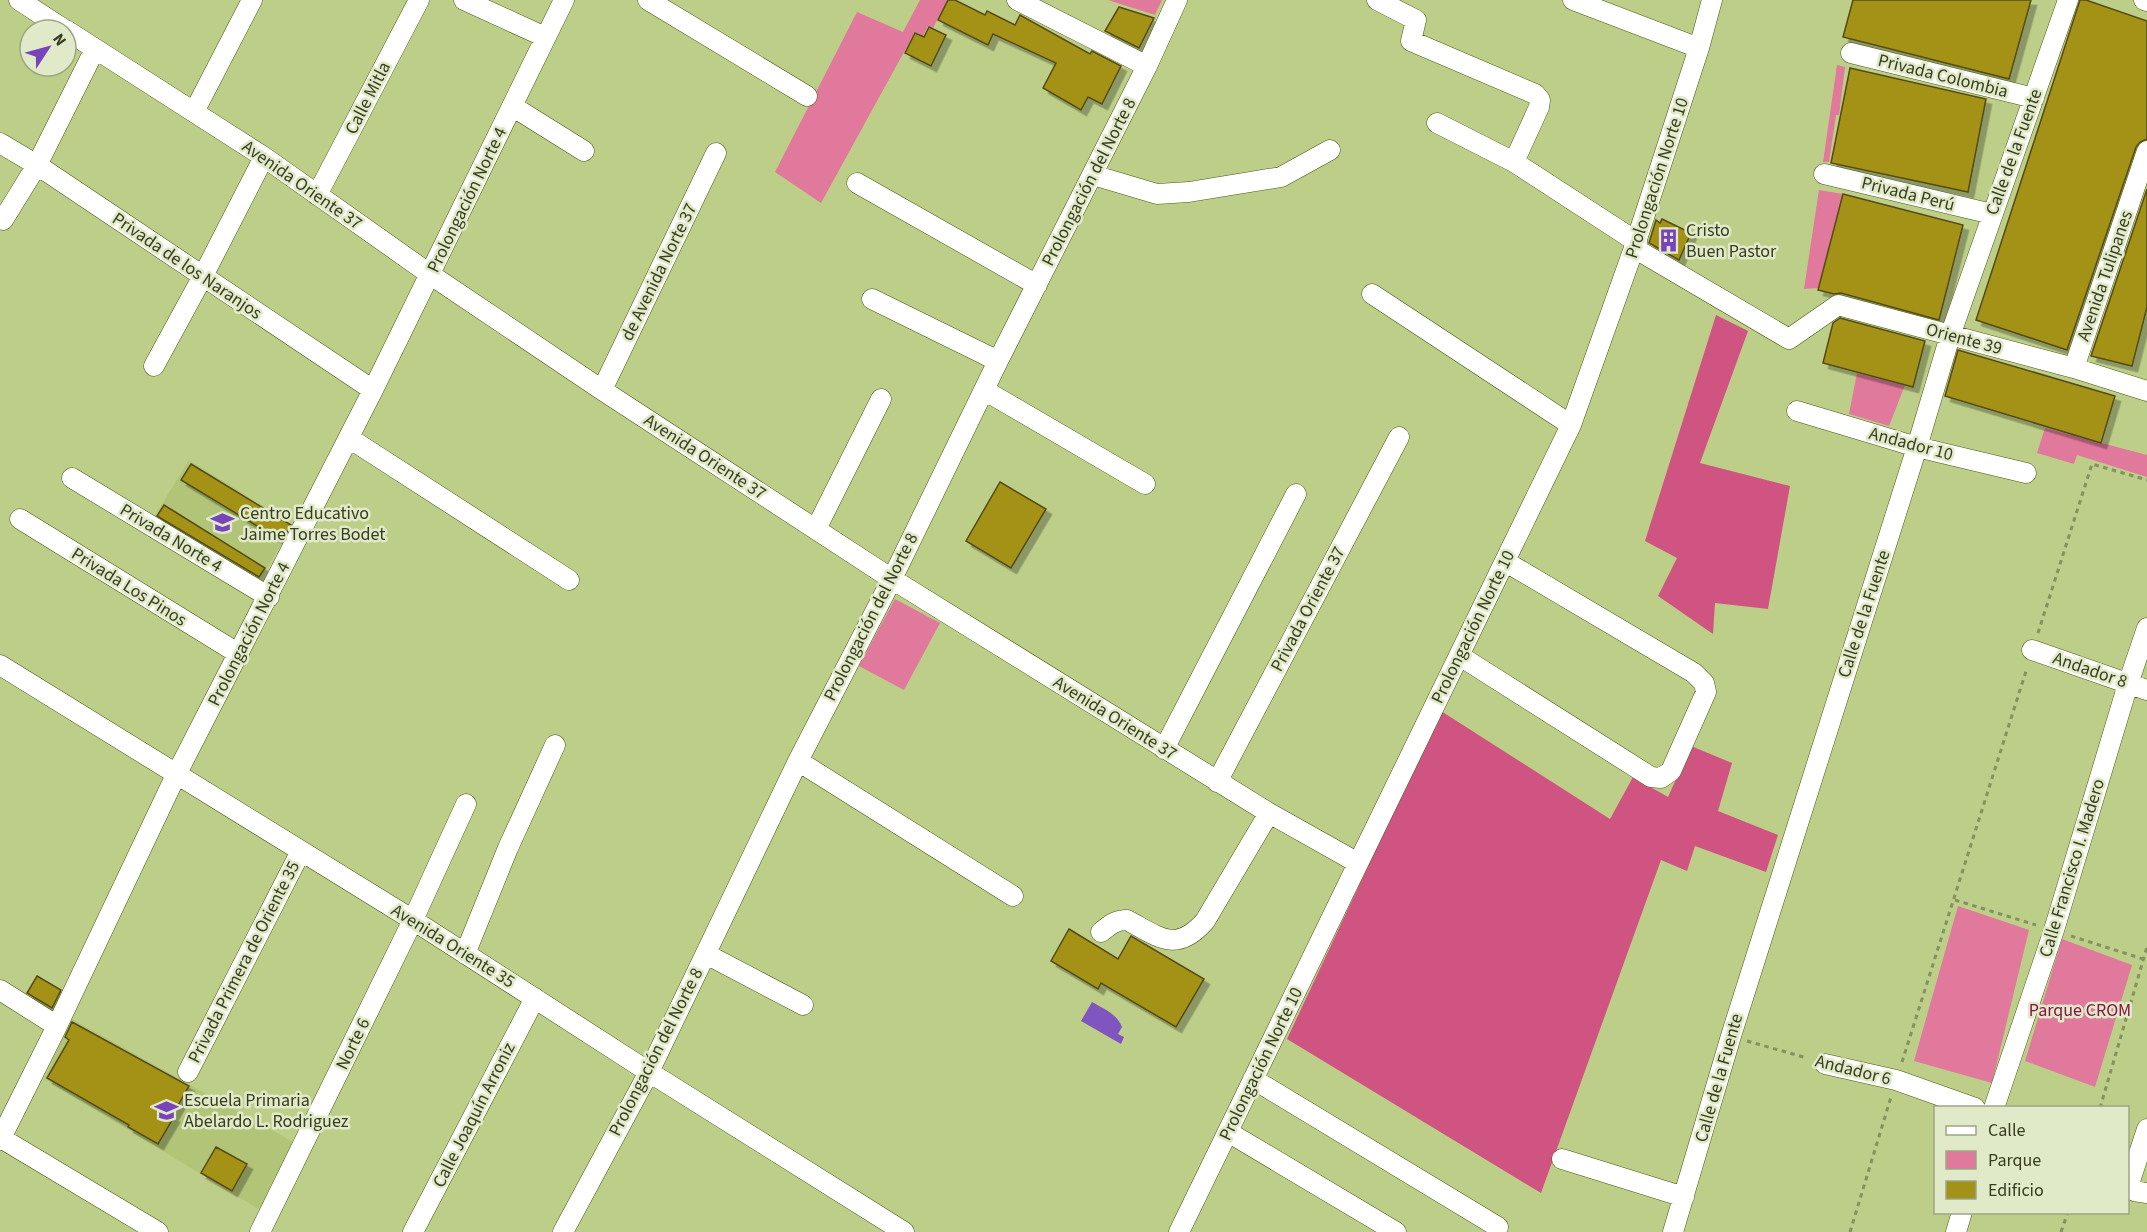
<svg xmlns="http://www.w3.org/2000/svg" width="2147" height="1232" font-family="'Source Sans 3',sans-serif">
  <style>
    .built { fill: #b1c477 }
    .green { fill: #e0799b }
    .forest { fill: #d05482 }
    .water { fill: #8155c0 }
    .building { fill: #a39218; stroke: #544b13; stroke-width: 1.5; filter: url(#shadow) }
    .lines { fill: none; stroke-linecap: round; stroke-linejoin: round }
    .minor-casing { stroke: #4a5812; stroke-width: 21 }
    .path { stroke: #85915e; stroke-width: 3; stroke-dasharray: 4.5 4.5; stroke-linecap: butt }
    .minor { stroke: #fff; stroke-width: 20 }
    .labels { text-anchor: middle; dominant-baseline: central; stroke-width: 5; stroke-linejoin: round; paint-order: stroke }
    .street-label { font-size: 18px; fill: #363d21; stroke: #e1eac8 }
    .poi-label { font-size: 18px; fill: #363d21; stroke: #e1eac8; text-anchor: start }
    .park-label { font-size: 18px; fill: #881348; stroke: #e1eac8 }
  </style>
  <defs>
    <filter id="shadow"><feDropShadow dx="5.5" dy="5.5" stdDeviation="0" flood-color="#0004"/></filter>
  </defs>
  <rect width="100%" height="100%" fill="#bdce89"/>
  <path class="built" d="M189,460L293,525L256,586L151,522Z
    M72,1019L293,1142L260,1210L44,1079Z"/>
  <path class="green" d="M920,0H948L933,28L928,26L923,36L915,32L821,203L775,172L857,12L903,32Z
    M1108,0H1162L1155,15Z
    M1837,65L1845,67L1839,115H1836L1829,162H1823Z
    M1819,190L1843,194L1818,288L1804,289Z
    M1857,373L1905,385L1889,426L1849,414Z
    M2045,428L2147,455V477L2077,455L2074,464L2037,453Z
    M895,599L940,623L904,690L859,666Z
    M1958,906L2029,930L1992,1083L1914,1061Z
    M2062,939L2132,965L2095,1087L2025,1061Z"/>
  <path class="forest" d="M1716,315L1748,331L1700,463L1790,486L1768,609L1715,603L1713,634L1658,596L1677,558L1645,541Z
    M1441,711L1610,819L1633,777L1668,797L1691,746L1732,763L1718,811L1778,835L1766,872L1695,846L1687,871L1661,860L1541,1193L1287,1039Z"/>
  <path class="water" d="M1092,1002C1104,1009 1117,1014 1122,1027L1118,1034L1124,1037L1121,1044L1081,1021Z"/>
  <path class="building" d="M948,0H955L985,15L987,11L1015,25L1020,15L1090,54L1092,51L1121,66L1102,104L1088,97L1081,110L1043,88L1056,63L993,34L988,45L938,20Z
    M1853,0H2031L2009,79L1843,37Z
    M2080,0H2086L2147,21V139L2140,142L2136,147L2067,350L1976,320Z
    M1119,7L1154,18L1139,48L1105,31Z
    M929,27L946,35L931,66L905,53L915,33L924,37Z
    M1850,68L1986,99L1968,192L1831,163Z
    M2147,189V307L2132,366L2091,356Z
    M1843,194L1963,225L1939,320L1841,293L1834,294L1818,290Z
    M1662,219L1691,233L1679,260L1649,243L1656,220L1660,223Z
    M1840,318L1925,341L1913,387L1823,363L1833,323Z
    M1958,350L2115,396L2101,443L1945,396Z
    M191,464L291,525L282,541L181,480Z
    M1000,482L1046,509L1011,568L966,541Z
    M164,505L265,568L259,577L157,516Z
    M1069,929L1118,959L1131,936L1204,979L1176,1027L1101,983L1098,989L1051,961Z
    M37,976L61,990L52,1008L27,993Z
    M72,1022L189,1086L172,1116L174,1117L158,1144L128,1127L129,1125L47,1078L69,1040L65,1037Z
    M216,1147L247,1164L232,1191L201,1173Z"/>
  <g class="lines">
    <defs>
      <path id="minor" d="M19,0L65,30
        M464,0L545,37
        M648,0L807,96
        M1017,0L1147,66
        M1377,0L1416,20L1411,41L1535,94L1540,100L1539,107L1514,162
        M1573,0L1699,48
        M2144,0L2147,1
        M66,30L264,157L431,275L602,390L892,579L1269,813L1358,863
        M1851,53L2034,98
        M512,106L584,151
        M194,112L252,0
        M1437,123L1514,162L1637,242
        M0,143L37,165L373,390
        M1824,174L1992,214
        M1093,175L1157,194L1189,192L1281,177L1330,150
        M857,183L1037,285
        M317,195L419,0
        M3,220L37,165L95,49
        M1634,248L1789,339L1838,305L2074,368L2147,391
        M1372,294L1571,425
        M872,299L998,361
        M154,366L203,276L264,157
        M2074,368L2147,151
        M602,390L716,153
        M984,390L1145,484
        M1797,411L1917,447L2026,473
        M349,438L569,580
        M72,478L269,597
        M20,519L239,654
        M816,529L881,399
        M2032,650L2147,690
        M1460,656L1651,777L1661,778L1671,771L1706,692L1704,683L1694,673L1506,562
        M0,665L413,920L649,1072L904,1232
        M1164,749L1296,494
        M798,761L1013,896
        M1217,782L1399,437
        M1101,932C1110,925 1115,920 1127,920C1159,937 1176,954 1205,921L1269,813
        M465,954L508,848L555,745
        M706,954L803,1005
        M0,990L57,1026
        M1825,1064L1896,1080L1975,1108
        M188,1072L301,851
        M1253,1079L1498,1227
        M1994,1108L2054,930L2128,684L2147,628
        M2147,1129L2129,1184L2134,1191L2147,1193
        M1228,1132L1396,1232
        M1,1138L158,1232
        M0,1140L57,1026L176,775L373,390L564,0
        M1562,1159L1684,1197
        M260,1232L413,920L466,804
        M413,1232L535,998
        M563,1232L649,1072L798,761L892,579L998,361L1147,66L1177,0
        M1179,1232L1571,425L1634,248L1699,48L1712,0
        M1673,1232L1731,1036L1917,447L1950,336L2068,0
        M1956,1232L1962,1212"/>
    </defs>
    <use href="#minor" class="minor-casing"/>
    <path class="path" d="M2038,633L2092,464L2147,480
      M1955,900L2036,925
      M2071,936L2143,959
      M1747,1041L1807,1058
      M1902,1062L2027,668
      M2100,1108L2147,947
      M1850,1232L1891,1097
      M2061,1232L2068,1212"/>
    <use href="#minor" class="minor"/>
  </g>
  <defs>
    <symbol id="building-bare" viewBox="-9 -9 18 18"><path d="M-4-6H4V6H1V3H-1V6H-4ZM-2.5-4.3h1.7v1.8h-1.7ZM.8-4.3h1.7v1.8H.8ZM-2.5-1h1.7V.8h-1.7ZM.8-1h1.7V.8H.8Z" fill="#7844bc" stroke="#e1eac8" stroke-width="2.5" paint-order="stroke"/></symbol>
    <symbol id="school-bare" viewBox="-9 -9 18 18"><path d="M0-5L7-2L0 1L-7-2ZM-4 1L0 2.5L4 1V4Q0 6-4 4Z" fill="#7844bc" stroke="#e1eac8" stroke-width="2.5" paint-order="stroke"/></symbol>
  </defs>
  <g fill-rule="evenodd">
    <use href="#building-bare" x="1652" y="224" width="33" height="33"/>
    <use href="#school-bare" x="206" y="506" width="33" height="33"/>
    <use href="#school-bare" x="150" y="1094" width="33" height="33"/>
  </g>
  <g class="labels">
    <g class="street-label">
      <text transform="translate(1943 76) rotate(14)">Privada Colombia</text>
      <text transform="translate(368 98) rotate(-63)">Calle Mitla</text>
      <text transform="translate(2014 152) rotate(-70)">Calle de la Fuente</text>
      <text transform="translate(1657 178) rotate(-72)">Prolongación Norte 10</text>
      <text transform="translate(1089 182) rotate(-63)">Prolongación del Norte 8</text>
      <text transform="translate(302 185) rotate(35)">Avenida Oriente 37</text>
      <text transform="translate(1908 194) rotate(14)">Privada Perú</text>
      <text transform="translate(467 200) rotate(-64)">Prolongación Norte 4</text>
      <text transform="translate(187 266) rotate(34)">Privada de los Naranjos</text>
      <text transform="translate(659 272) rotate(-64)">de Avenida Norte 37</text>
      <text transform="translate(2105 276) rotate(-71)">Avenida Tulipanes</text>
      <text transform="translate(1964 339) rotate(15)">Oriente 39</text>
      <text transform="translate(1911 444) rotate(15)">Andador 10</text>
      <text transform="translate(705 457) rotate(33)">Avenida Oriente 37</text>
      <text transform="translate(171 538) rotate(31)">Privada Norte 4</text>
      <text transform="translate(129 587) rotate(32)">Privada Los Pinos</text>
      <text transform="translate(1308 609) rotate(-62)">Privada Oriente 37</text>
      <text transform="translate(1864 614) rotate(-72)">Calle de la Fuente</text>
      <text transform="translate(871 617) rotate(-63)">Prolongación del Norte 8</text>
      <text transform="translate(1473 627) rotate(-64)">Prolongación Norte 10</text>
      <text transform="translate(249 634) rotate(-63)">Prolongación Norte 4</text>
      <text transform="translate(2090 670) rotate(19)">Andador 8</text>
      <text transform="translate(1115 718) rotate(32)">Avenida Oriente 37</text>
      <text transform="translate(2072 868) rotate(-73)">Calle Francisco I. Madero</text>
      <text transform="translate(453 946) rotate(32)">Avenida Oriente 35</text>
      <text transform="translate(244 962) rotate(-63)">Privada Primera de Oriente 35</text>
      <text transform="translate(353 1044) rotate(-64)">Norte 6</text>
      <text transform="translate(656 1052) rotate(-63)">Prolongación del Norte 8</text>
      <text transform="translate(1261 1064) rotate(-64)">Prolongación Norte 10</text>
      <text transform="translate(1853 1070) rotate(14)">Andador 6</text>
      <text transform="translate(1719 1078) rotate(-74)">Calle de la Fuente</text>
      <text transform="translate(474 1115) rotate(-63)">Calle Joaquín Arroniz</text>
    </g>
    <g class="poi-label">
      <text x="1686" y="230">Cristo<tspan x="1686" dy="21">Buen Pastor</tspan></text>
      <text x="240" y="513">Centro Educativo<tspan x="240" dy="21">Jaime Torres Bodet</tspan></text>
      <text x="184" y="1100">Escuela Primaria<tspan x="184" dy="21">Abelardo L. Rodriguez</tspan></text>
    </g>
    <g class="park-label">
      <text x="2080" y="1010">Parque CROM</text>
    </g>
  </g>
  <rect x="1934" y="1106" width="195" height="108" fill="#e1eac8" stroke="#9da585" stroke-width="1.5"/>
  <rect x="1946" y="1126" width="30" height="9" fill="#ffffff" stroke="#9da585" stroke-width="1.5"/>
  <text x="1988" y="1136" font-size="18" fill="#363d21">Calle</text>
  <rect x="1946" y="1151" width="30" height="18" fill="#e0799b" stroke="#9da585" stroke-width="1.5"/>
  <text x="1988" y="1166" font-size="18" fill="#363d21">Parque</text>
  <rect x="1946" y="1181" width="30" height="18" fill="#a39218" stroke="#9da585" stroke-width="1.5"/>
  <text x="1988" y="1196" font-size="18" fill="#363d21">Edificio</text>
  <g transform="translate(48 48) rotate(54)"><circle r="28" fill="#e1eac8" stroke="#9da585" stroke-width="1.5"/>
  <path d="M0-4.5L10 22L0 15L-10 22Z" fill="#7844bc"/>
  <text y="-9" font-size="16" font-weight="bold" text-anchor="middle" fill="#363d21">N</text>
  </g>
</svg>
